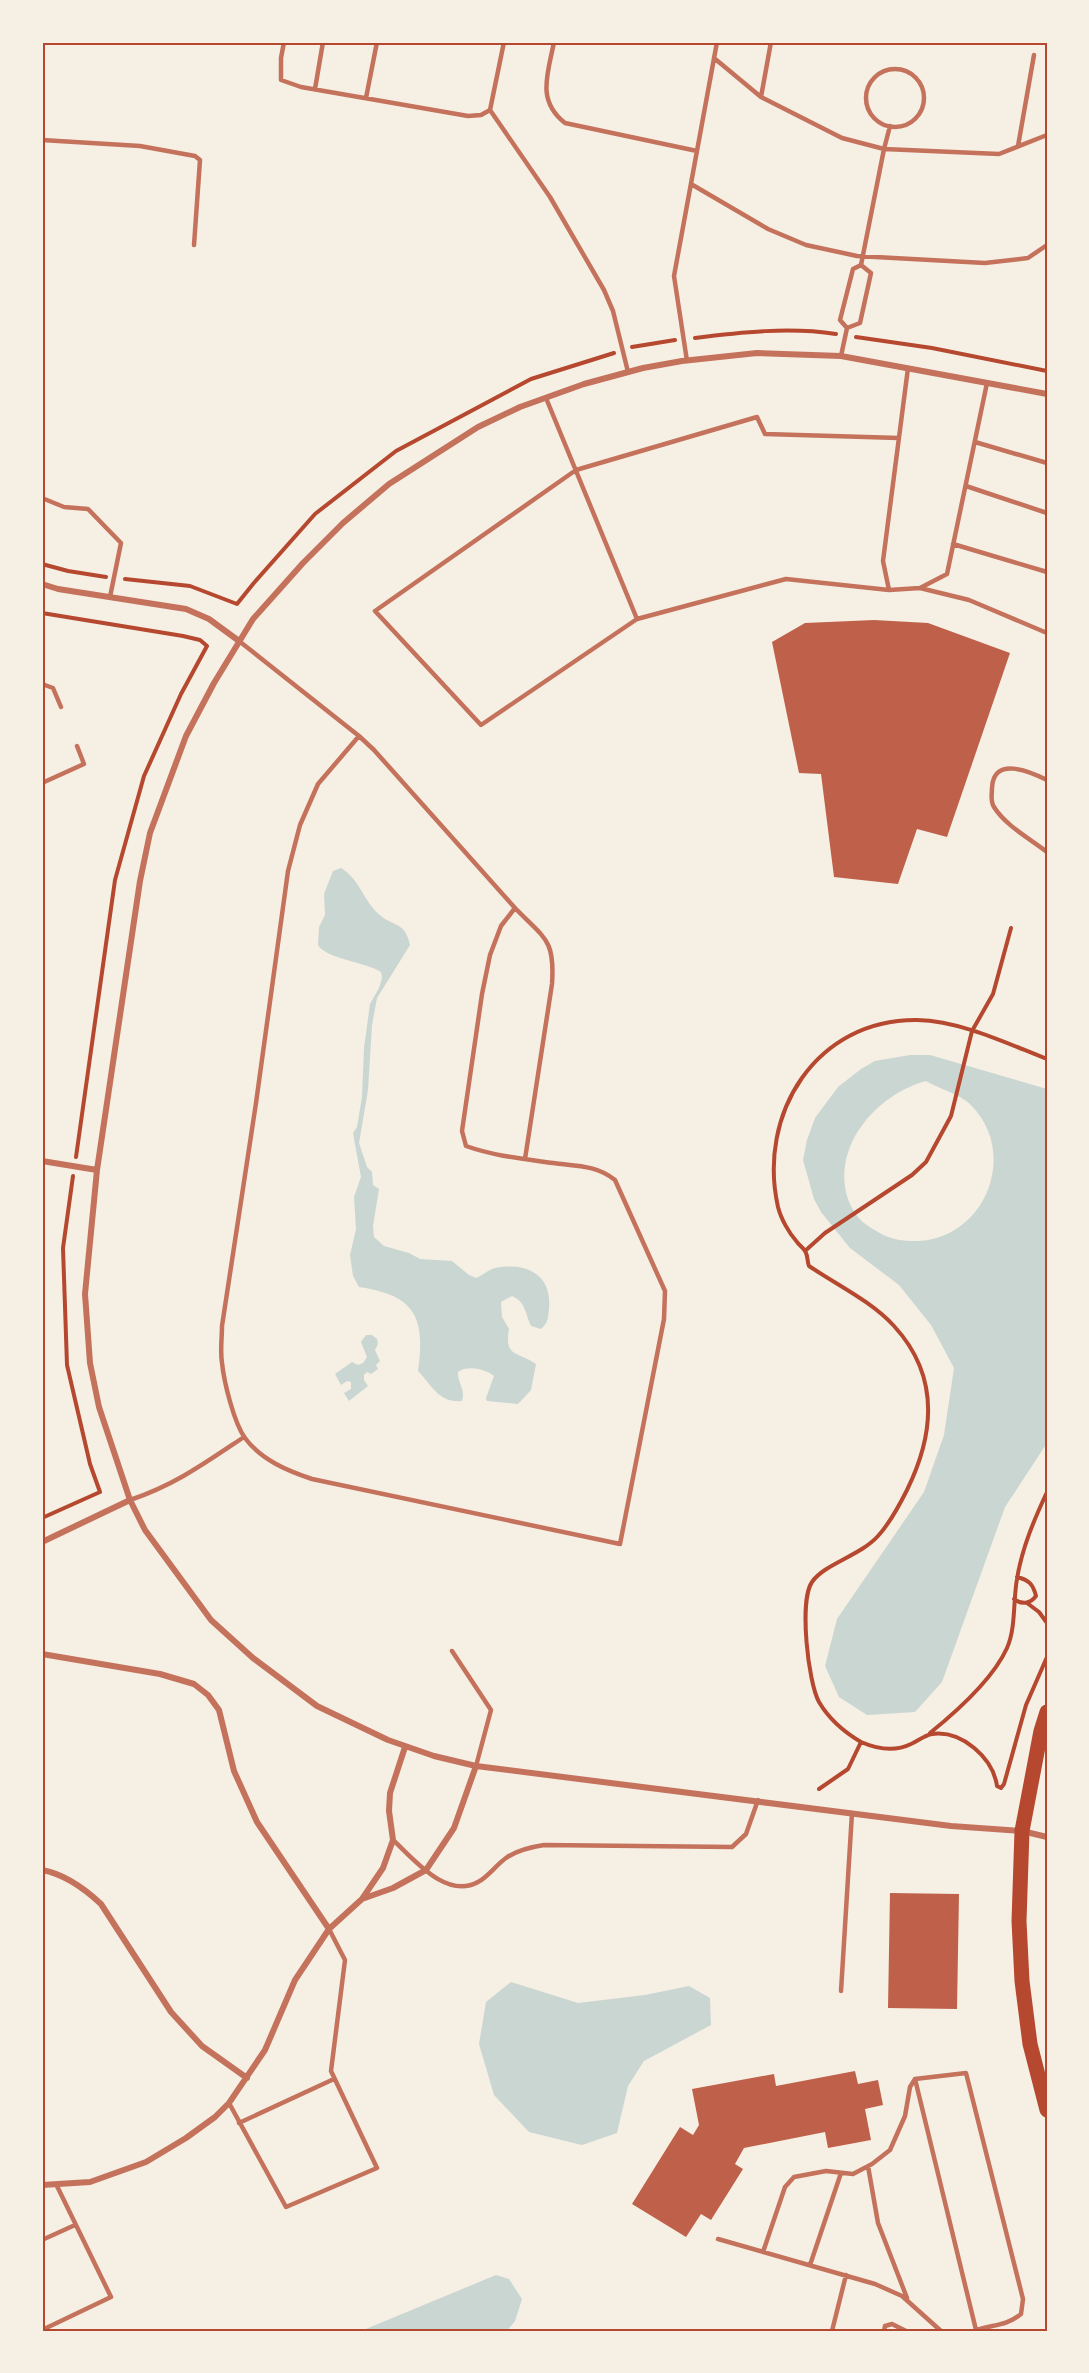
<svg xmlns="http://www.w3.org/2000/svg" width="1089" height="2373" font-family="'Golos Text',sans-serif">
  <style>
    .water { fill: #c9d6d2; fill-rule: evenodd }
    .building { fill: #bf614a }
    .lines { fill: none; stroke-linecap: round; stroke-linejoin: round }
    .path { stroke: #b5482f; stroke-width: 4 }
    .service { stroke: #c5725c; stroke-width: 4.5 }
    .minor { stroke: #c5725c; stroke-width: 6 }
    .primary { stroke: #b5482f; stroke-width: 15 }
    .neatline { fill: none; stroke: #b5482f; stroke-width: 2 }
  </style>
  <rect width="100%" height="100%" fill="#f6efe4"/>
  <path class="water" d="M341,868C360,879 364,903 381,916C395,927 405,922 410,945L377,998L372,1025L368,1090L359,1143L367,1167L372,1172L373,1185L379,1189L373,1226L374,1237L384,1246L409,1253L420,1259L452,1261L469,1275L476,1278C484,1275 491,1267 501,1267C531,1264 552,1277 549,1309C548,1318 548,1323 541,1329L531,1326C525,1313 526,1302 512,1296L501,1302L502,1317L509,1329C504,1358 518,1351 536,1364L531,1390L518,1404L487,1401L486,1398L494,1376C485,1369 468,1365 458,1372C457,1382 466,1390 462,1401C438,1403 432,1385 418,1371C426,1316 414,1295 359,1287L353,1276L350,1255L356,1229L354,1197L361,1177L353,1133L357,1127L362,1097L364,1048L370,1004L379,988L382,978L381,972C366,962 326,959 318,945L319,927L325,915L324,894L333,871Z
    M910,1055H930L1047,1089V1443L1005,1507L942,1682L915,1712L867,1715L839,1697L825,1666L837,1619L924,1492L944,1435L954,1368L931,1325L899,1285L850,1248L821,1212L814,1199L803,1160L807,1140L815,1118L838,1087L861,1069L875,1061ZM926,1081C940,1089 959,1094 970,1104C1020,1153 985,1239 917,1241C902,1241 891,1240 878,1232C866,1225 858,1220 852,1208C842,1190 842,1166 850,1147C863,1115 893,1090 926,1081Z
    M366,1335H372L377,1339L378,1344L375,1350L380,1361L376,1365L378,1369L371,1374L367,1372L364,1375V1380L368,1386L349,1401L344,1393L351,1389V1382L347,1381L341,1385L335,1374L352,1362L358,1365L363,1363L367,1357L361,1342Z
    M511,1982L578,2003L645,1995L689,1986L710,1998L711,2025L644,2061L628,2086L617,2133L582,2145L529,2132L494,2095L479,2044L486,2002Z
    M496,2275L509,2279L522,2299L515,2321L507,2331H361Z"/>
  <path class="building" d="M874,620L928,623L1010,653L947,837L917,829L898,884L834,877L821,774L799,773L772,642L805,623Z
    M890,1893L959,1894L957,2009L888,2008Z
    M855,2071L858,2084L878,2080L883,2105L865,2109L871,2140L828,2148L825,2132L744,2148L735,2164L743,2169L711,2220L701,2214L686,2237L632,2204L680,2127L693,2135L699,2125L692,2089L774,2074L776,2086Z"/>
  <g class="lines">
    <path class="path" d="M856,337L932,348L1047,371
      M695,338C741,332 790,327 836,334
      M632,347L675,340
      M42,564L68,571L106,577
      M125,579L190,586L237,604L253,584L315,514L396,451L531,379L614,353
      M42,613L183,636L200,640L207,646L181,694L144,776L115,880L76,1157
      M805,1251L825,1233L912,1175L926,1162L951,1116L972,1031L993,994L1011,928
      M42,1518L100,1492L90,1464L67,1365L63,1248L73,1176
      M1014,1599C1022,1605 1030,1604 1036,1596C1033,1584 1029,1580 1017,1577
      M1027,1603L1039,1612L1047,1623
      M930,1733C956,1712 993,1679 1007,1648C1016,1628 1013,1600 1017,1579C1022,1548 1034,1520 1047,1492
      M861,1742C844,1732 829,1719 819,1702C808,1682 799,1601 812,1582C824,1564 860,1556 878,1536C890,1523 899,1506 907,1490C935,1433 940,1376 894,1326C871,1301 837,1285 809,1266C807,1261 808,1257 806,1253C805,1249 800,1246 797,1242C789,1233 781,1219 778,1207C757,1114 816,1019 917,1020C961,1021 1006,1043 1047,1059
      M819,1789L848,1769L861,1742C877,1749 895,1752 911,1744C918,1741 925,1735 932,1734C962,1730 993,1758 997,1786L1001,1788L1004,1784L1026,1705L1047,1657"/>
    <path class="service" d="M284,42L281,58V80L301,87L468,116L481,115L490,110
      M504,42L490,110L550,197L604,290L613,311L628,372
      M554,42C548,74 536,100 565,123L697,151
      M714,58L761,97L842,138L884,149L861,265
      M866 98a29 29 0 1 1 58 0a29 29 0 1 1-58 0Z
      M315,89L323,42
      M761,97L771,42
      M366,98L377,42
      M890,126L884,149L999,154L1047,135
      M42,140L140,146L195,156L200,160L194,245
      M1018,146L1034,55
      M691,184L768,229L806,245L857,256L985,263L1028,258L1047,245
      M847,328L860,323L871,273L861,265
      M847,328L840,320L853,269L861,265
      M841,356L847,328
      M687,361L674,276L717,42
      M908,368L883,561L889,590L920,588L947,574L987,383
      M546,398L637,619L786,579L889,590
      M975,442L1047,463
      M966,486L1047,513
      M42,498L64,507L88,509L121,543L110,597
      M953,544L1047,572
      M920,588L969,600L1047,633
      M637,619L481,725L375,611L576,470L757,417L765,434L899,438
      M239,641L359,736L374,750L515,908L501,926L490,955L482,994L462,1131L466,1146C494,1156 524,1159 553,1163C576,1166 597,1165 615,1180L665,1291L664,1319L620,1544L312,1479C288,1471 261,1460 245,1438C234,1423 224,1382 222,1363C220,1351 222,1338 222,1326L256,1103L288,871L300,825L318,784L359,736
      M42,684L53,688L61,707
      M1047,780C1029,771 993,756 992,788C992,795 990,801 994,807C1006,826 1029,838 1047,852
      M42,783L84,764L77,746
      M515,908C545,939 555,939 552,984L525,1159
      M130,1500C175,1485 205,1463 244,1437
      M452,1651L491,1710L476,1766
      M393,1840C413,1858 446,1900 478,1882C488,1877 496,1865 506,1858C517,1850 531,1847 544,1845L732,1847L746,1834L758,1800
      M841,1991L852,1813
      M915,2079L976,2330
      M229,2103L286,2207L377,2168L331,2071L345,1960L329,1929
      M239,2123L334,2079
      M868,2166L878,2223L907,2298
      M718,2239L875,2284L902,2296L941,2331
      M42,2240L75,2225
      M763,2252L785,2187L794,2177L826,2171L853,2174L872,2164L890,2150L905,2116L910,2087L915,2079L966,2073L1023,2299L1021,2314C1005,2327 992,2324 974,2331
      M810,2265L841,2173
      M42,2330L111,2297L57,2186
      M832,2331L846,2275
      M884,2331L885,2326L892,2324L906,2331"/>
    <path class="minor" d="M1047,394L841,356L757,353L682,361L643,368L584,384L520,407L478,427L389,484L343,523L303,563L253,619L214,683L186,736L150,833L140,881L97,1170L85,1294L90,1363L99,1407L130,1500L145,1530L211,1620L253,1658L317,1706L388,1740L434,1756L476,1766L951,1826L1022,1831L1047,1837
      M42,584L58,589L186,609L209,619L239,641
      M42,1161L97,1170
      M42,1542L130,1500
      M42,1654L160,1674L194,1684L208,1695L219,1710L234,1771L257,1822L329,1929
      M42,1870C64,1874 85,1889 101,1904L171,2012L202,2046L247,2078
      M362,1899L393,1888L426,1870L454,1828L476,1766
      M42,2185L90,2182L146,2162L186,2138L215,2117L229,2103L265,2050L295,1980L329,1929L362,1899L383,1868L393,1840L389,1811L390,1793L405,1747"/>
    <path class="primary" d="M1047,1712L1041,1731L1022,1831L1019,1921L1022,1981L1030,2044L1047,2110"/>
  </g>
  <rect width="1089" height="2373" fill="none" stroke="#f6efe4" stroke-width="87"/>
  <rect x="44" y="44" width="1002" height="2286" class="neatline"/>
</svg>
